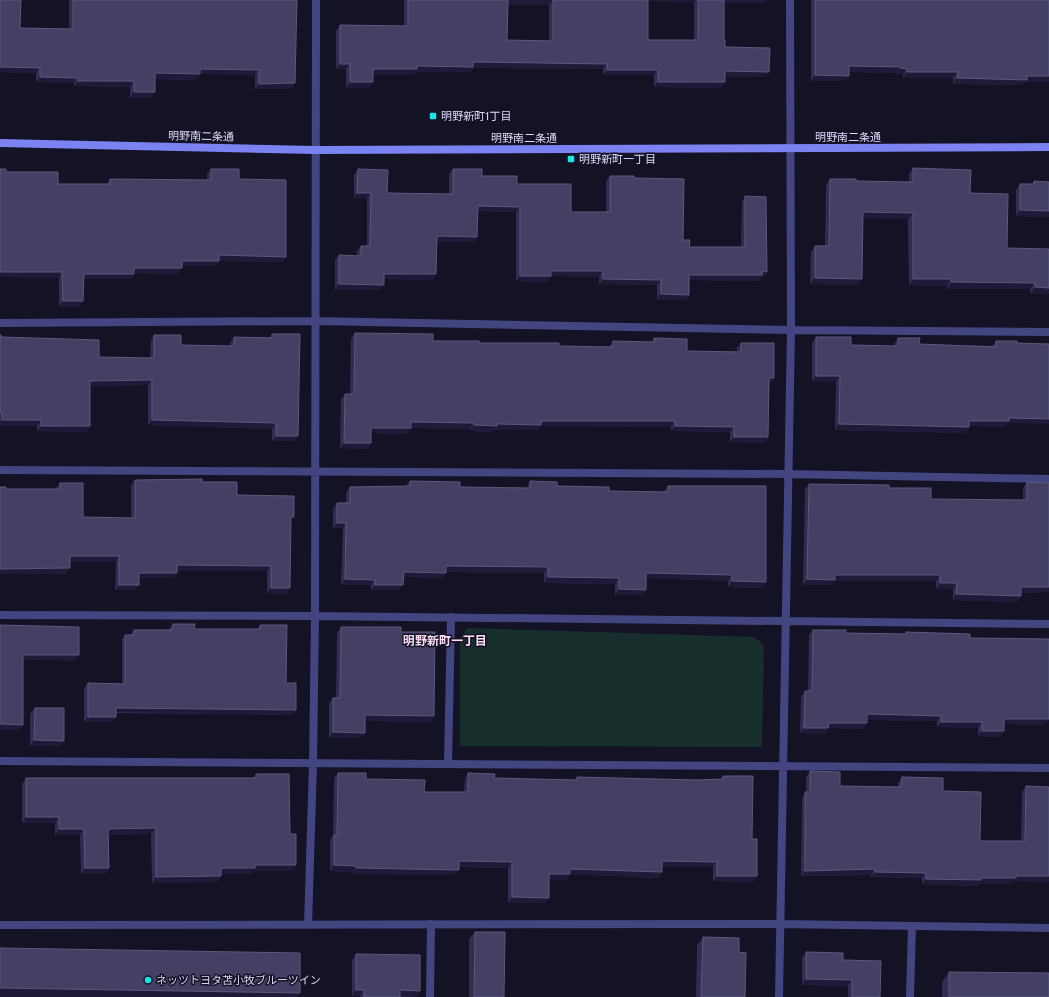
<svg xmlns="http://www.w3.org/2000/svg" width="1049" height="997" font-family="'Public Sans','Noto Sans JP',sans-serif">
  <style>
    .green { fill: #162f2c }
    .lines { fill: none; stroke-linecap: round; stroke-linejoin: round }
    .lane { stroke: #424580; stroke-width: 8 }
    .street { stroke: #424580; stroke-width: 8 }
    .secondary { stroke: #7b82f1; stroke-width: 8 }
    .wall { fill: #312d52; fill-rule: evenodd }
    .shaded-wall { fill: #1e1a38 }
    .building { fill: #434064; stroke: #5b587c }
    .poi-dot { fill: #1ae4e7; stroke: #141225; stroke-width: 1.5 }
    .labels { text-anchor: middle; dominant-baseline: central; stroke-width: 3; stroke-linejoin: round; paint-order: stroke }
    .poi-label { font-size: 11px; fill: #dbdafb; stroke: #141225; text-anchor: start }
    .street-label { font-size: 11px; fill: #dbdafb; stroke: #141225 }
    .neighbourhood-label { font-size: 12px; font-weight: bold; fill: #fbdcf3; stroke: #141225 }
  </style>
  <rect width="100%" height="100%" fill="#141225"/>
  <path class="green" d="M468,628L754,637L764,645L762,747L460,746V638Z"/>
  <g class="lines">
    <path class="lane" d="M448,764L451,617
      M430,997L431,924
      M910,997L912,926"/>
    <path class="street" d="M0,323L315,321L791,330L1049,332
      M0,470L788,474L1049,479
      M0,615L315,616L1049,624
      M0,761L1049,768
      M0,925L780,924L1049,928
      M308,925L313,764L315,616L316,0
      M779,997L791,330L790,0"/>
    <path class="secondary" d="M0,143L316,150L1049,147"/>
  </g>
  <path class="wall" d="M0,0L20,28L69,29V0H297L295,83L291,89H255V75L199,74L196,80L155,79L151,98H130V87L74,86V83L36,82V73L0,72Z
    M404,0H766L764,3H724V40L725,47L766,77H725L721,88L654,87V75H603V69L473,68L470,72H416L413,75H373V82L369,88H346V69H336V31L340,25L404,26ZM648,1L694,2V40H648ZM508,5H549V41L507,40Z
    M811,0H1049V82H1025L1022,85L953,84V78H903V74H896V73L849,72L844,81H811Z
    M913,168L970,193L1007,248L1049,294H1030V289H947V286L909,285L908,219L863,218L862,279L858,285L810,284L811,252L815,246H825L826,185L830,179L856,181L909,182V174Z
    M0,169L6,172L58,184H106L110,179L207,180V174L211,169L239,179L286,257L282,262L219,261L215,266H182L178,274L134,273V274L131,279H84L80,307L59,306V278L0,277Z
    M358,169L387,193L449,194V174L453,169L517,184L571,212H606V181L610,176L634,178L683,240L689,247H741L742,202L745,196L763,277H761L759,281L689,280V295L685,300H657V285L599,284V277L551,276L547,282L516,281V212L478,211L477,237L474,242H437L436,274L432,280L384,279L380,290H335V260L339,255L357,256V251L361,246H367V198H354V175Z
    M1034,181L1049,182V217L1016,216V190L1020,184H1032Z
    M355,333L433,341L559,346L609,347L613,341L652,342L654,338L687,351L737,352V348L741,343L774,378L770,384H769L768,437L765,443L730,442V432L671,431V427L540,426L537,430H494L493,432L470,431V429L411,428L407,434L371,433V443L367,449L340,448L341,399L345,394H350L351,339Z
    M272,334L294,441H272V429L148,425V385L90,386V426L86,432L37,431V426H0V335L1,337L99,357L150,358L151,340L154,335L181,345L230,346V343L234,337H270Z
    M816,337L851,345L894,346V344L898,338L919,344L992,346L996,341L1016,343L1007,423L1005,427L969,426L965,433L835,430L836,382L812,381V343Z
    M135,480L202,482L237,495L290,521L286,594L267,593V571H177L173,578H139V585L135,590H115L116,562H70L66,574L6,489H56V488L60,483L83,517L131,518V485Z
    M410,481L460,487L527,488V487L530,481L557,486L609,491L664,492V491L668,486L766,582L762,588L728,587V581L646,578V590L642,595H615V584L544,583V573L446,572L442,578L403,577L399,590H371V585H341L343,528H333V509L337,503H346V493L350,487L406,486Z
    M1027,482L1049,592L1021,593V596L1017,602L953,600V589H936V581H834L831,585H803L805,489L809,484L889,488L931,499L1023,500V488Z
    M173,624L194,629H257L260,625L286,683L293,715L116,713L112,722H84V688L88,683L122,684V639L125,635H130L134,630H169V629Z
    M341,627L401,632L434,716L430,722L365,721V733L361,738H329V703L333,698H336L337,633Z
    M813,630L846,633L905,634L906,632L970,638L1049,719L1045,725L1004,724V731L1000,737L978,736V728L937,727V721L867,720L863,729L828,728L825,734L800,733L801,697L805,691H808L809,635Z
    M35,708L64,741L60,746H30V714Z
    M810,771L840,786L898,787V783L902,777L943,791L980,841H1021L1022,792L1026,786L1049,787V882L1014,881L1012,884H979L978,886L922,884V878L871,877V875L801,876L802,798L806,792V777Z
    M338,773L424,792H464L465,779L468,773L494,778L575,780L577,777L696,780L721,779L723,776L752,839L753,882L713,881V867H662V872L658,878L570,874L566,880H549V898L545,903H508V868L459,867L455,875L352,874L353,872L330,871V840L333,835L334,778Z
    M256,774L290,834L292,871H253L251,874H221V876L217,882L152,883L151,834L109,835V868L105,874H81L80,835H55V823H22V784L26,778H253Z
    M475,932L504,997H469V939Z
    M703,937L739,952L745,997H696L697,946Z
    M806,952L843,960L880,997H848V986L802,985V958Z
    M356,954L420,991L416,997H360V996H352V960Z
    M949,972L1049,997H942V982Z"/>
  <path class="shaded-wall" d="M508,0H553L549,5H504Z
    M646,0H696L694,2L645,1Z
    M722,0H766L764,3H720Z
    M473,62L607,64L603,69L473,68L470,72H416L413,75H369L373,69Z
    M340,64H350L346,69H336Z
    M849,66L900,67L896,73L845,72Z
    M0,67L40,68L36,73L0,72Z
    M900,68L907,69L903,74H896Z
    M200,69L259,70L255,75L199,74L196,80L151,79L155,73Z
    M607,70H658L654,75H603Z
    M725,71L769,72L766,77H721Z
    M907,72H958L953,78H903Z
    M815,75L849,76L844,81H811Z
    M1027,76H1049V82H1025L1022,85L953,84L957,78Z
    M40,77L78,78L74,83L36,82Z
    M78,81H134L130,87L74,86Z
    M350,82H373L369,88H346Z
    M658,82H725L721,88L654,87Z
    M295,83L291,89H255L259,84Z
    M134,92H155L151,98H130Z
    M357,193H371L367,198H354Z
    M478,206L520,207L516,212L474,211Z
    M1020,210L1049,211V217L1016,216Z
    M863,212L913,213L908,219L858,218Z
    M437,236L477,237L474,242H433Z
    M219,255L286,257L282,262L219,261L215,266H178L182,261Z
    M134,268H182L178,274L131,273Z
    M551,271H603L599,277L547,276Z
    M763,271L767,272L763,277H761L759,281L685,280L689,275Z
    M0,272H62L59,278L0,277Z
    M84,274H134L131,279H80Z
    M384,274H436L432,280L380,279Z
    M520,276H551L547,282L516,281Z
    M815,278L862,279L858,285L810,284Z
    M603,279L661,280L657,285L599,284Z
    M913,279H951L947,286L909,285Z
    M951,282L1035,283L1030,289H947Z
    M339,284L384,285L380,290H335Z
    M1035,287L1049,288V294H1030Z
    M661,294L689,295L685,300H657Z
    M63,301H83L80,307L59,306Z
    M816,376H840L836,382L812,381Z
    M769,378H774L770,384H765Z
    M152,380L148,385L86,386L90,381Z
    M1009,418L1049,419V424L1007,423L1005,427L965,426L969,421Z
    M2,420H41L37,426H0V423Z
    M152,420L276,423L272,429L148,425Z
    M541,421H675L671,427L540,426L537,430H494L493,432L470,431L474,425L497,424Z
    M411,422L474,423L470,429L407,428Z
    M839,424L969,427L965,433L835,430Z
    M41,426H90L86,432L37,431Z
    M675,426L734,427L730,432L671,431Z
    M371,428H411L407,434L367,433Z
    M276,436H298L294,441H272Z
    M734,437H768L765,443L730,442Z
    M344,443H371L367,449L340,448Z
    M337,523H346L343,528H333Z
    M70,556H119L116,562H66Z
    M177,565L271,566L267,571H173Z
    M446,566L548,567L544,573L442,572Z
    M70,568L66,574H0V569Z
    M404,572L446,573L442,578L400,577Z
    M139,573H177L173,578H135Z
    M646,573L732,575L728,581L642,578Z
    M835,575H940L936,581H834L831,585H803L807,579Z
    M548,577L619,578L615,584L544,583Z
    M345,579L375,580L371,585H341Z
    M732,581L766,582L762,588L728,587Z
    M940,583H957L953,589H936Z
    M119,585H139L135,590H115Z
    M375,585H403L399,590H371Z
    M1021,587H1049V592L1017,593Z
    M271,588H290L286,594L267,593Z
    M619,589L646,590L642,595H615Z
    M956,594L1021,596L1017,602L953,600Z
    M23,655H79L75,661L19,660Z
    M116,708L296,710L293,715L112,712Z
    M867,714L941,716L937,721L863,720Z
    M365,715L434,716L430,722L361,721Z
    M88,717H116L112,722H84Z
    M1004,719H1049L1045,725L1000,724Z
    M941,722H982L978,728L937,727Z
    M829,723H867L863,729L828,728L825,734L800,733L804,728Z
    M0,724L23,725L19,730H0Z
    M982,731H1004L1000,737L978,736Z
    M333,732L365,733L361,738H329Z
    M34,740L64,741L60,746H30Z
    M26,817H59L55,823H22Z
    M156,828L151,834L104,835L108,829Z
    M59,829H84L80,835H55Z
    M459,861L512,862L508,868L455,867Z
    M662,861L717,862L713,867H658Z
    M255,865H296L292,871H253L251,874H217L221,868Z
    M334,865L356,866L353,872L330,871Z
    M85,868H109L105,874H81Z
    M356,868L459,870L455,875L352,874Z
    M570,869L662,872L658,878L570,874L566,880H545L549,874Z
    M875,869L871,875L801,876L805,871Z
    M875,872L926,873L922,878L871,877Z
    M221,876L217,882L152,883L156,877Z
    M717,876H757L753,882L713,881Z
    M1016,876H1049V882L1014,881L1012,884H979L978,886L922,884L926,879L981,878Z
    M512,897L549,898L545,903H508Z
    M806,979L852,980L848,986L802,985Z
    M0,988L300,993L297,997H0Z
    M356,990H364L360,996H352Z
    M400,990L420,991L416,997L396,996Z"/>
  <path class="building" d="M0,0H21L20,28L73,29V0H297L295,83L259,84V70L200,69V74L155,73V92H134V81H78V78L40,77V68L0,67Z
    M408,0H508L507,40L553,41V0H648V40H698V0H724V40H725V47L770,48L769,72L725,71V82H658V70H607V64L473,62V67L417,66V69H373V82H350V64H340V25L408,26Z
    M815,0H1049V76H1027V80L957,78L958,72H907V69L900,68V67L849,66V76L815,75Z
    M913,168L971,170L970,193L1008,194L1007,248L1049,249V288L1035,287V283L951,282V279H913V213L863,212L862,279L815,278V246H829L830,179H856V181L913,182Z
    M0,169H6V172H58V184H110V179L211,180V169H239V179L286,180V257L219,255V261H182V268H134V274H84L83,301H63L62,272H0Z
    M358,169L388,170L387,193L453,194V169H482V176H517V184H571V212H610V176H634V178L684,179L683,240H690L689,247H745V196L766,197L767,272L763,271L762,275H689V295L661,294V280L603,279V271H551V276H520V207L478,206L477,237L437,236L436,274H384V285L339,284V255L361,256V246H370L371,193H357Z
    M1034,181L1049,182V211L1020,210V184H1034Z
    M355,333L433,334V341H479V343H559V346L613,347V341L654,342V338L687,339V351L741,352V343H774V378H769L768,437H734V427L675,426V421H541V425L497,424V426L474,425V423L411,422V428H371V443H344L345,394H354Z
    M272,334H300L298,436H276V423L152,420V380L90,381V426H41V420H2V412H0V335H1V337L99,340V357L154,358V335H181V345L234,346V337L272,338Z
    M816,337H851V345L898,346V338H920L919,344L996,347V341H1017L1016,343L1049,344V419L1009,418V421H969V427L839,424L840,376H816Z
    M202,479V482H237V495L294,496V517H291L290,588H271V566L177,565V573H139V585H119V556H70V568L0,569V487H6V489H60V483H83V517L135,518V480Z
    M410,481L460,482V487L530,488V481L557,482V486L609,487V491L668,492V486H766V582L732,581V575L646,573V590L619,589V578L548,577V567L446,566V573L404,572L403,585H375V580L345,579L346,523H337V503H350V487L410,486Z
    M1027,482L1049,483V587H1021V596L956,594L957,583H940V575H835V580L807,579L809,484L889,485V488H931V499L1027,500Z
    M173,624H195L194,629H260V625H287L286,683H296V710L116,708V717H88V683L125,684V635H134V630H172Z
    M0,625L79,627V655H23V725L0,724Z
    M341,627H401V632H435L434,716L365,715V733L333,732V698H340Z
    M813,630H846V633L906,634V632L970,634V638L1049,639V719H1004V731H982V722H941V716L867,714V723H829L828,728H804L805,691H812Z
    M35,708H64V741L34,740Z
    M810,771L840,772V786L901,787L902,777L943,778V791L981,792L980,841H1025L1026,786L1049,787V876H1016V878H981V880L926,879V873L875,872V869L805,871V792H810Z
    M338,773H366V779L425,780L424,792H468V773L495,774L494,778L577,780V777L696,780L723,779V776H753L752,839H757V876H717V862L662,861V872L570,869V874H549V898L512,897V862L459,861V870L356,868V866L334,865V835H337Z
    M256,774H289L290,834H296V865H255V868H221V876L156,877V828L108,829L109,868H85L84,829H59V817H26V778H256Z
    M475,932H505L504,997H474Z
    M703,937L739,938V952L746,953L745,997H701Z
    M0,948L300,953V993L0,988Z
    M806,952L843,953V960L881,961L880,997H852V980L806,979Z
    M356,954L420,955V991L400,990V997H364V990H356Z
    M949,972L1049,973V997H949Z"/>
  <g class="poi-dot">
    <rect x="429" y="112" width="8" height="8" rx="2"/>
    <rect x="567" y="155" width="8" height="8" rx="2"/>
    <circle cx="148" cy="980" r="4"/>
  </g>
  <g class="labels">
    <g class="poi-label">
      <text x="441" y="116">明野新町1丁目</text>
      <text x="579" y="159">明野新町一丁目</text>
      <text x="156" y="980">ネッツトヨタ苫小牧ブルーツイン</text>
    </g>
    <g class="street-label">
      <text transform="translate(201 136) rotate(1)">明野南二条通</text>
      <text x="848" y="137">明野南二条通</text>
      <text x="524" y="138">明野南二条通</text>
    </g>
    <g class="neighbourhood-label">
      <text x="445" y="641">明野新町一丁目</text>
    </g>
  </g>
</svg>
